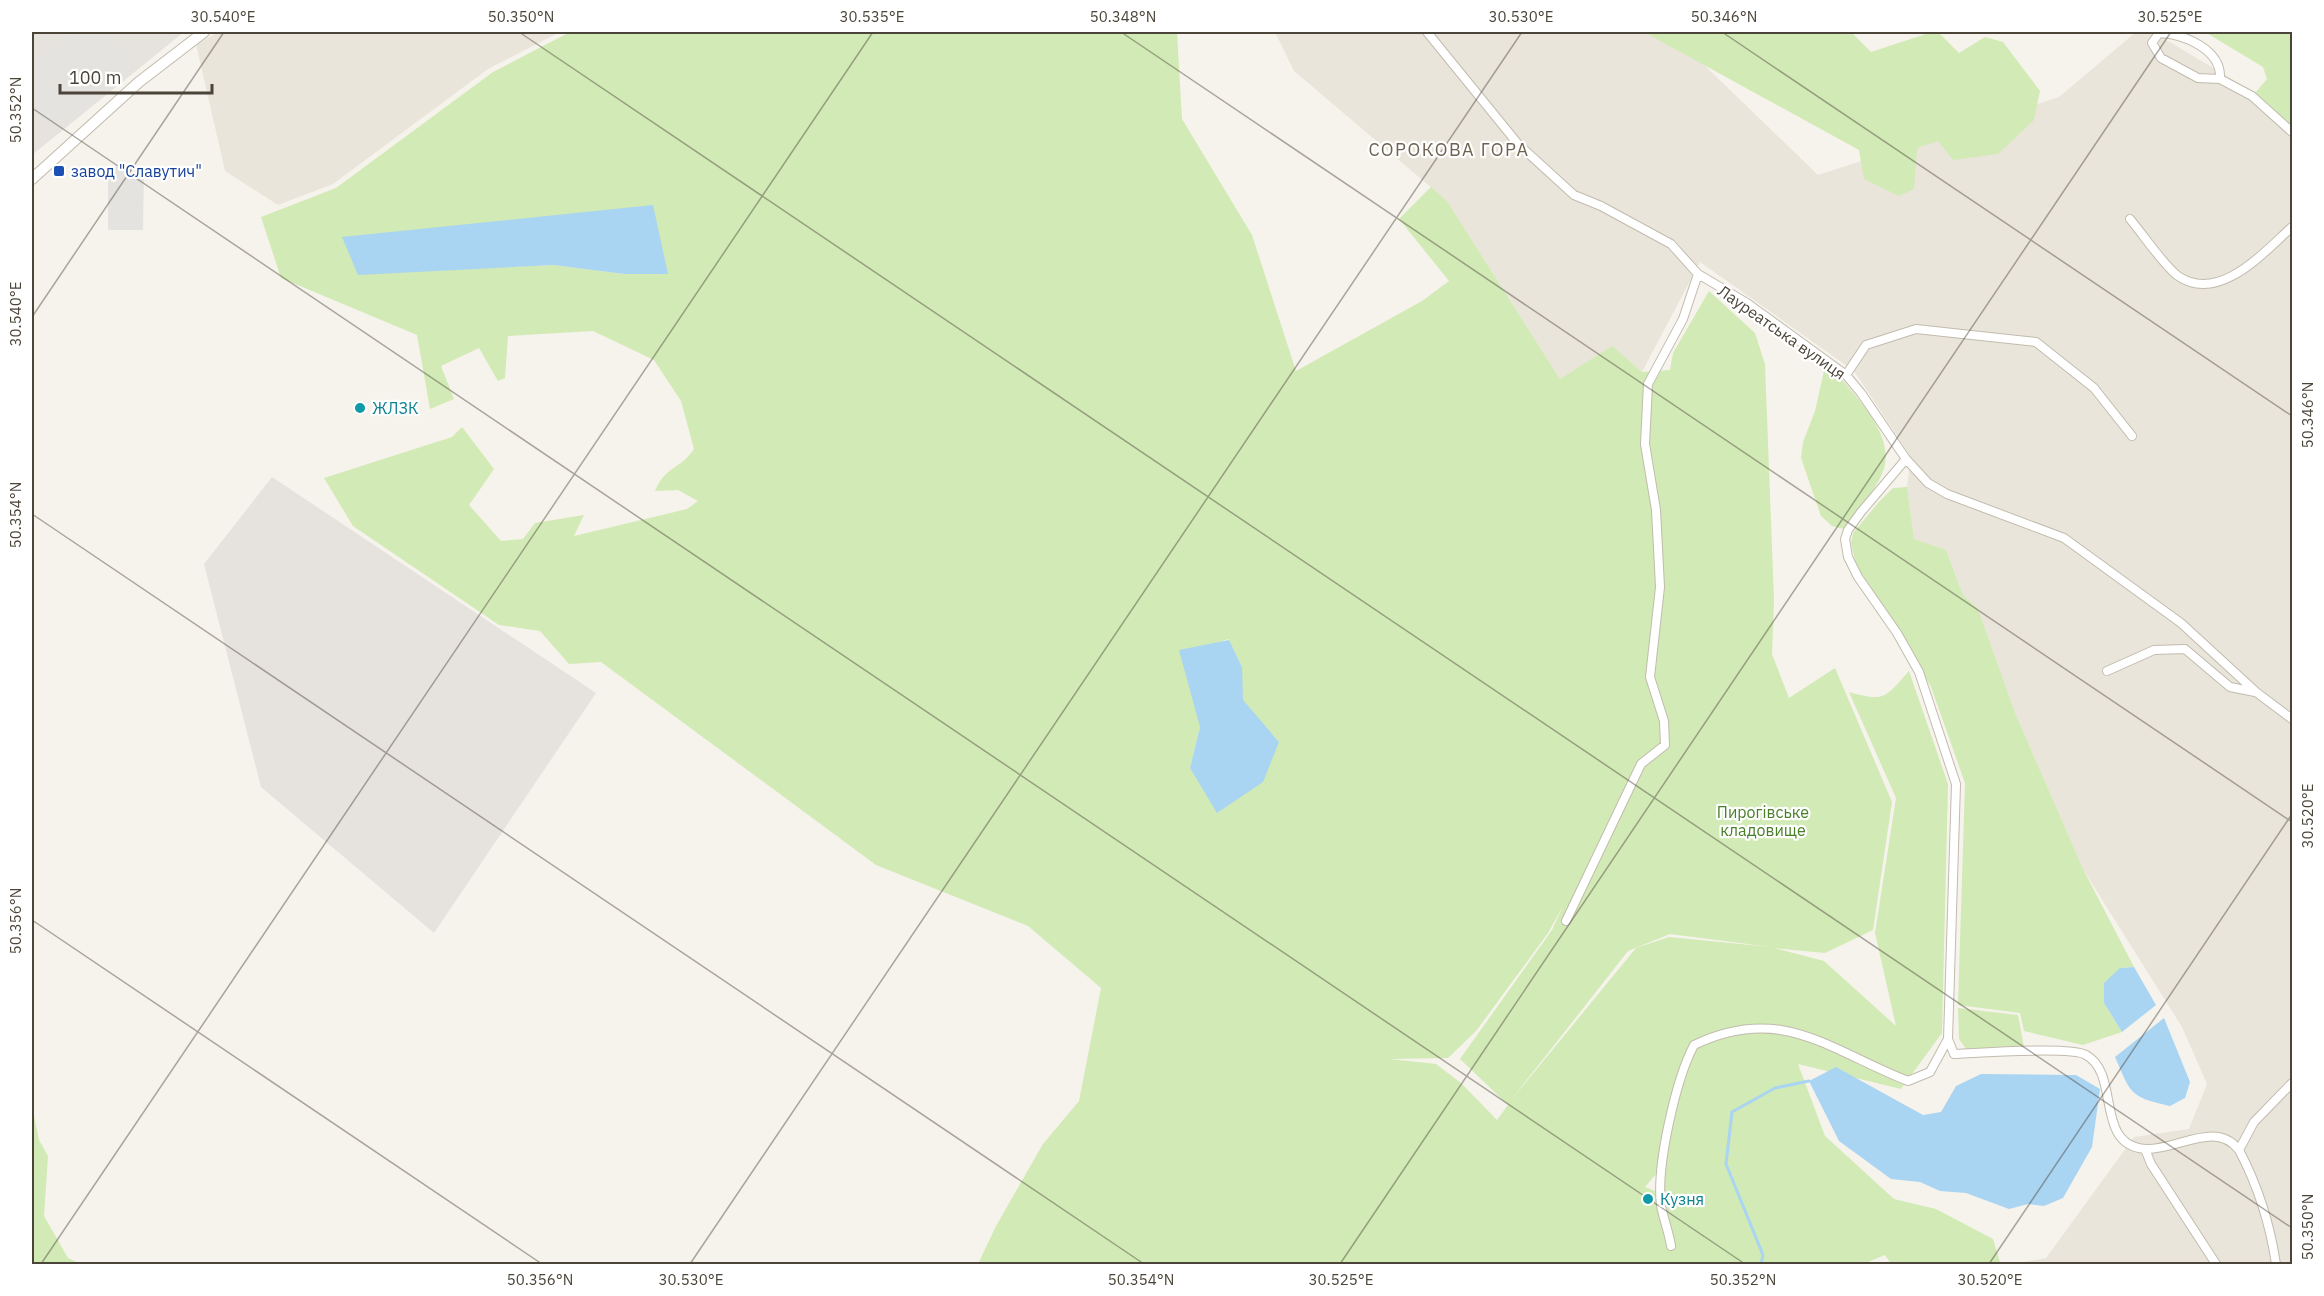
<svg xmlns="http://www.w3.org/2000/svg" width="2324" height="1296" font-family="'IBM Plex Sans',sans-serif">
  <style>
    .residential { fill: #eae5da }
    .industrial { fill: #e6e2dd }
    .green { fill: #d2eab5; fill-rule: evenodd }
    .parking { fill: #e5e3e0 }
    .water { fill: #a9d4f2 }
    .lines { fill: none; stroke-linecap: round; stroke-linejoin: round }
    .stream { stroke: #a9d4f2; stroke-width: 3 }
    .minor-casing { stroke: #c2bbae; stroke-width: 10 }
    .tertiary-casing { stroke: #c2bbae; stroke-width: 12 }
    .minor { stroke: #fff; stroke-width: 8 }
    .tertiary { stroke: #fff; stroke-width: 10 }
    .ticks { fill: none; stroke: #4b4439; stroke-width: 1.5; stroke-opacity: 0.45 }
    .transit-dot { fill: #1a4fb4; stroke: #fff; stroke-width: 2 }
    .culture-dot { fill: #0f9aa8; stroke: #fff; stroke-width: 2 }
    .labels { text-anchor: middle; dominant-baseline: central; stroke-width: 4.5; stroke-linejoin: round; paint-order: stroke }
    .transit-label { font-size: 16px; fill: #164399; stroke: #fff; text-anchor: start }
    .street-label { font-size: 16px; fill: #4b4439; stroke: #fff }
    .culture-label { font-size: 16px; fill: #0d838f; stroke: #fff; text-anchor: start }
    .park-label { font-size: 16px; fill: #4a7f2a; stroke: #fff }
    .neighbourhood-label { font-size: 18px; letter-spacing: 1.5px; fill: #6e6250; stroke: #fff }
    .neatline { fill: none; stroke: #4b4439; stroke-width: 2 }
    .ticks-label { font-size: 15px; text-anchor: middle; fill: #4b4439 }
  </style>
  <rect width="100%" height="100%" fill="#f6f3ec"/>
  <path class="residential" d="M219,32H560L488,69L333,184L278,205L225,171L196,44Z
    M1275,32H1670L1818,175L2059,97L2136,32H2153L2255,93L2292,129V1264H2013L2046,1258L2134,1137L2189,1129L2207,1084L2182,1027L2084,871L2016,715L1978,609L1963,595L1946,550L1914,540L1907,487L1911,457L1854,371L1700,262L1642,372L1612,347L1560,379L1447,201L1294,71Z"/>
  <path class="industrial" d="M32,32H184L32,155Z
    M272,477L596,693L434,933L261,787L204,564Z"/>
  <path class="green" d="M570,32H1177L1182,119L1252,235L1296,371L1422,301L1449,281L1399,219L1431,187L1447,201L1560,379L1612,346L1642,372L1670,370L1673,353L1709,291L1755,333L1765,364L1774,600L1772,654L1789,698L1835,668L1892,802L1873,930L1825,953L1774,948L1824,961L1896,1026L1875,933L1896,798L1849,692C1885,702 1885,698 1909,671L1948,784L1942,1033L1901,1089L1798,1064L1825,1136L1894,1199L1936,1209L1993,1239L2000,1262L1891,1264L1885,1255L1863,1264H978L996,1226L1043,1144L1079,1101L1101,988L1028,926L876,865L601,662L569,664L540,631L499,625L353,526L324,478L452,437L462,427L494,469L469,505L501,541L523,539L535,523L584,515L574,536L687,509L698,501L678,490L655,491C666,465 679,471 694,449L681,401L654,360L593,331L508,336L505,378L498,381L479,348L441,366L454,399L430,409L417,335L281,278L261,217L336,188L493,72ZM652,205L667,274H624L553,265L483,268ZM1228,639L1242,667V700L1279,742L1218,813L1190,768L1200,727L1214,644ZM1563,906L1552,930L1460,1059L1508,1105L1497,1120L1461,1083L1436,1064L1390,1059L1448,1058L1476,1031L1548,933ZM1670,934L1771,947L1669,937L1636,948L1508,1104L1628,951ZM1662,1167V1194L1645,1187Z
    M1644,32H1851L1871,52L1932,32H1938L1959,53L1985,37L2003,42L2040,91L2034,120L1998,154L1953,160L1938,141L1917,148L1914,189L1899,196L1864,179L1859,150Z
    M2205,32H2292V129L2255,93L2267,79L2263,67Z
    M1824,371L1836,372C1857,399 1900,439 1881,476C1872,495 1856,512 1844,529L1832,526L1821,516L1801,458L1803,442L1815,411Z
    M1907,487L1914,539L1946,550L1963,595L1978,609L2016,715L2084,871L2134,967L2120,968L2104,1003L2122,1032L2083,1045L2024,1031L2020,1013L1958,1005L1965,783L1931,687L1901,633L1856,565L1851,543L1853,533L1878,503L1893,488Z
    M1958,1008L2018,1015L2024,1047L1966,1049L1959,1039Z
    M32,1106L39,1140L48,1156L44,1216L68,1258L81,1264H32Z"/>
  <path class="parking" d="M72,32H108L129,57L130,72L57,133L32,102V66Z
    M108,167H144L143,230H108Z"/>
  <path class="water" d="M653,205L668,274H624L553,265L358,275L342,237Z
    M1229,640L1242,667L1243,700L1279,742L1263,782L1217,813L1190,768L1200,727L1179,650Z
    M2134,967L2156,1005L2122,1032L2104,1003V983L2120,968Z
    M2164,1018L2190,1082L2185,1098L2170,1106C2130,1097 2131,1094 2115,1057Z
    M1836,1067L1923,1115L1941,1112L1956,1086L1981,1074L2076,1075L2100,1089L2092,1147L2063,1198L2044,1206L2028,1204L2009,1209L1966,1193L1940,1191L1920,1182L1891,1179L1839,1141L1809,1081Z"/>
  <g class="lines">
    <path class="stream" d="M1761,1264L1763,1255L1726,1164L1732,1112L1775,1088L1809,1081"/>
    <defs>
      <path id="minor" d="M1427,32L1518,144L1574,195L1601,206L1671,244L1698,274L1747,303L1846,375L1861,393L1906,459L1928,483L1947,494L2064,538L2181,623L2256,692L2292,719
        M2220,79C2222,50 2185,34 2159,33L2152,43L2161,58L2198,78L2220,79L2252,96L2292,132
        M2130,219C2142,233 2164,266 2178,276C2219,304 2264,252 2292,227
        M1846,375L1866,345L1916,329L2036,342L2094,388L2132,436
        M2107,671L2154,650L2185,649L2230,687L2255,692
        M1566,921L1641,764L1665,745L1664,721L1650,677L1660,587L1656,510L1645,444L1648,384L1683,319L1698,274
        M1948,1039L1954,1054C1977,1053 2071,1046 2086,1055C2121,1074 2094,1145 2145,1149C2176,1151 2216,1119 2239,1150
        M2145,1149L2151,1164L2216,1264
        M1671,1246C1669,1232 1663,1218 1661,1205C1656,1166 1676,1079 1694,1045C1781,1003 1829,1050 1908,1081L1930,1072L1948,1039L1956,784L1919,672L1897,633L1858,577L1848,557L1845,539L1848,530L1861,512L1906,459
        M2276,1264C2270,1224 2258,1186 2239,1150L2254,1122L2292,1083"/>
      <path id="tertiary" d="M32,179L139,82L204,32"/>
    </defs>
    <use href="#minor" class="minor-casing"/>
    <use href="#tertiary" class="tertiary-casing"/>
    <use href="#minor" class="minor"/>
    <use href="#tertiary" class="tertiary"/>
  </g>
  <path class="ticks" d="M519,32L2292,1228M1121,32L2292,822M1722,32L2292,416M32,108L1745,1264M32,317L224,32M32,514L1144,1264M32,920L542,1264M41,1264L873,32M690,1264L1522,32M1340,1264L2171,32M1989,1264L2292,814"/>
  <rect class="transit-dot" x="53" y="165" width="12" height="12" rx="3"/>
  <g class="culture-dot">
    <circle cx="360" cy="408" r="6"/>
    <circle cx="1648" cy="1199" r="6"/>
  </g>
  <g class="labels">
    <g class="transit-label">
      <text x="71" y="171">завод "Славутич"</text>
    </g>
    <g class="street-label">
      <text transform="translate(1782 332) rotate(35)">Лауреатська вулиця</text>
    </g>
    <g class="culture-label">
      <text x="372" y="408">ЖЛЗК</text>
      <text x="1660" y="1199">Кузня</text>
    </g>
    <g class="park-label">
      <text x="1763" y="812">Пирогівське<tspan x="1763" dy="18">кладовище</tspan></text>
    </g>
    <g class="neighbourhood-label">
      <text x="1449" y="149">СОРОКОВА ГОРА</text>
    </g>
  </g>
  <rect width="2324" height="1296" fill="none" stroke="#ffffff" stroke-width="66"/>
  <path d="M60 84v9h152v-9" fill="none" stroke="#4b4439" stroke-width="3"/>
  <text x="69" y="84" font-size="18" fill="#4b4439" stroke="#ffffff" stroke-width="4.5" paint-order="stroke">100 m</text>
  <rect x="33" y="33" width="2258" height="1230" class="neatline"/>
  <g class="ticks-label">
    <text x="223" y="22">30.540°E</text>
    <text x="521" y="22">50.350°N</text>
    <text x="872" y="22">30.535°E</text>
    <text x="1123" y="22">50.348°N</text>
    <text x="1521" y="22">30.530°E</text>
    <text x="1724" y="22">50.346°N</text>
    <text x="2170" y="22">30.525°E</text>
    <text transform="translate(16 110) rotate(-90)" y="5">50.352°N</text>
    <text transform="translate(16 314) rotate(-90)" y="5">30.540°E</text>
    <text transform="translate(2308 415) rotate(-90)" y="5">50.346°N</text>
    <text transform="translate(16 515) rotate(-90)" y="5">50.354°N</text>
    <text transform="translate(2308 816) rotate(-90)" y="5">30.520°E</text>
    <text transform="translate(16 921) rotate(-90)" y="5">50.356°N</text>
    <text transform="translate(2308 1227) rotate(-90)" y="5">50.350°N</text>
    <text x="540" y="1285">50.356°N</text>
    <text x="691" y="1285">30.530°E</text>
    <text x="1141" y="1285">50.354°N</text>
    <text x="1341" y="1285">30.525°E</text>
    <text x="1743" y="1285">50.352°N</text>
    <text x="1990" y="1285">30.520°E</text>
  </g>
</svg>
